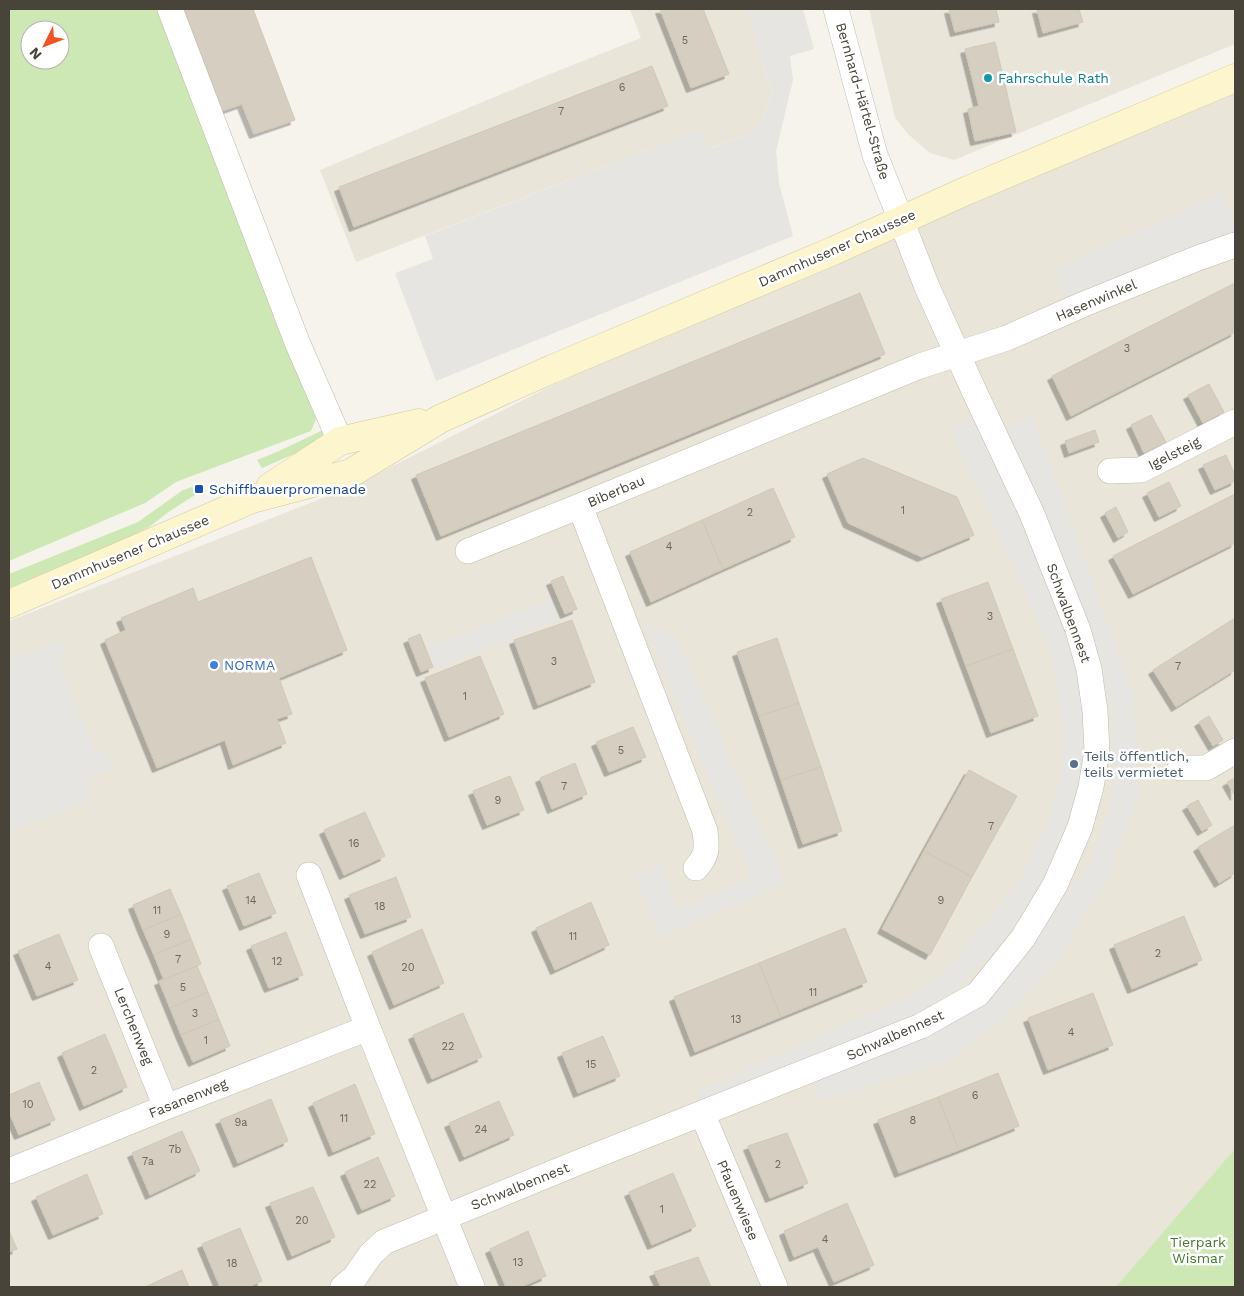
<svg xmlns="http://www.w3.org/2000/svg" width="1244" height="1296" font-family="'Work Sans',sans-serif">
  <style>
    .residential { fill: #e9e5d9 }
    .green { fill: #cde8b5; fill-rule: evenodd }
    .parking { fill: #e7e5e2 }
    .building { fill: #d6cfc1; stroke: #d1c8b4; filter: url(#shadow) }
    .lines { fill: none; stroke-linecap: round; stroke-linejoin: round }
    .street-casing { stroke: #c0bbad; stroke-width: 26 }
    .secondary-casing { stroke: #d3c89c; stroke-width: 29 }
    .street { stroke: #fff; stroke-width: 25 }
    .secondary { stroke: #fdf5cd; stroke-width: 28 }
    .culture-dot { fill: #0f9aa8; stroke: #fff; stroke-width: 2 }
    .transit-dot { fill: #1a4fb4; stroke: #fff; stroke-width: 2 }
    .shop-dot { fill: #3f7fe0; stroke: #fff; stroke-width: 2 }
    .service-dot { fill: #5c6f8a; stroke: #fff; stroke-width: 2 }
    .labels { text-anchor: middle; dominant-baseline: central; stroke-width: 5; stroke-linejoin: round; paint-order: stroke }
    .number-label { font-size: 11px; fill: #6c675b }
    .culture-label { font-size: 14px; fill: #0d838f; stroke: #fff; text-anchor: start }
    .street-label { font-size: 14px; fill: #494439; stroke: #fff }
    .transit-label { font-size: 14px; fill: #164399; stroke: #fff; text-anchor: start }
    .shop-label { font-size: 14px; fill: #366cbe; stroke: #fff; text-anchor: start }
    .service-label { font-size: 14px; fill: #4e5e75; stroke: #fff; text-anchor: start }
    .park-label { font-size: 14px; fill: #447a2d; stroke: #fff }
  </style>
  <defs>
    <filter id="shadow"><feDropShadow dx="-4.5" dy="4.5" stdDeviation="0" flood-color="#0004"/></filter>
  </defs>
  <rect width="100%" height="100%" fill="#f5f3eb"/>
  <path class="residential" d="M630,9H747L772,94L762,119L750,133L709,149L701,129L356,262L320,170L545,76L641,38Z
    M869,9H1235V44L954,160L930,153L908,134L895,118Z
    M1235,80V1151L1117,1287H9V621L351,487L545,389L832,253Z"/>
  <path class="green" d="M9,9H159L316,419L311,431L176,482L145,503L9,561ZM30,30H60V60H30Z
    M323,430L326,440L262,468L257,460L279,451Z
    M192,487L195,490V495L170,511L149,527L125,539L9,588V574L138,522L183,490Z
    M1235,1149V1287H1116Z"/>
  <path class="parking" d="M747,9H803L814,49L790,56L793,80L776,151L779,183L793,236L436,381L395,273L433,259L425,236L701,129L710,149L750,133L763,117L772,94Z
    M1222,192L1235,226V233L1068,306L1055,270Z
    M1031,416L1063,499L1133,696L1140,789L1108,875L1056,963L1001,1021L943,1063L819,1101L810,1071L978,994L1023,938L1089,868L1115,790L1110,693L1042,508L1004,429Z
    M975,418L1078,654L1088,750L1066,844L1036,900L995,950L955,990L912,1016L703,1105L699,1090L902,999L945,972L1020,880L1047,821L1062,777L1063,721L1052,652L951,429Z
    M552,599L560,619L434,669L426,648Z
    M644,624L677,637L785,883L661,937L634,875L661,863L677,910L751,878Z
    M61,640L69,659L59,664L95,753L106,750L113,768L85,780L92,800L9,833V661Z"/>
  <path class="building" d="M184,9H253L295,120L254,134L242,104L222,111Z
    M660,9H703L729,74L691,88Z
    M949,9H996L999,22L955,32Z
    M1037,9H1079L1083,22L1043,33Z
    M995,42L1016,132L975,141L968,109L979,106L965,49Z
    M652,66L668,106L354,227L339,187Z
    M1235,283V332L1071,416L1052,376Z
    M860,293L885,354L441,536L416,475Z
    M1209,384L1224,412L1203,423L1188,395Z
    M1151,415L1166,442L1144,453L1131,425Z
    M1095,430L1099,442L1069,453L1065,441Z
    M1226,455L1235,475V481L1215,490L1203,465Z
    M863,458L957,497L974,535L922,557L848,523L827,474Z
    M1169,482L1181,506L1159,517L1147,493Z
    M773,488L795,537L723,569L702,520Z
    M1235,494V543L1133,594L1113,556Z
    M1116,507L1128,532L1118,538L1105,513Z
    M702,520L723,569L651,602L630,552Z
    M311,557L347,650L279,678L292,714L277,719L286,743L233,765L225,740L157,768L105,640L126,630L121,618L193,588L198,602Z
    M563,576L577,609L565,614L551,581Z
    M988,582L1013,649L966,666L941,599Z
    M1235,618V670L1176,707L1153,670Z
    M572,620L595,682L538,705L514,640Z
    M420,634L433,667L421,672L408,639Z
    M777,638L799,703L759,716L737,652Z
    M1013,649L1038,716L991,733L966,666Z
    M480,656L504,714L449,737L425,678Z
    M799,703L821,767L781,780L759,716Z
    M1209,716L1223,740L1213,746L1199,722Z
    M633,727L646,757L609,772L596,742Z
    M575,763L587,794L552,809L540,778Z
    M821,767L842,831L803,844L781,780Z
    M969,770L1017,796L972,877L924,851Z
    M510,776L524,810L487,825L473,791Z
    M1235,778V796L1227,782Z
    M1198,800L1212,825L1202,831L1187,806Z
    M365,812L385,856L344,875L324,830Z
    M1235,825V873L1219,883L1198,847Z
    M924,851L972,877L930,955L882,929Z
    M259,873L276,913L244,926L227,886Z
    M396,877L411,917L365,934L349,895Z
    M170,889L181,914L143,930L133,905Z
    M591,902L609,945L555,970L536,928Z
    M181,914L191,939L154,955L143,930Z
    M1184,916L1202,960L1132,989L1114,945Z
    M845,928L867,982L781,1017L759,963Z
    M422,929L444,983L394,1005L372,952Z
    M286,932L303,975L269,988L251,946Z
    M59,934L78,980L37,996L18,951Z
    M191,939L201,964L164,980L154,955Z
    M759,963L781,1017L695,1052L674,997Z
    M197,966L208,992L170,1008L159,981Z
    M208,992L219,1019L181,1035L170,1008Z
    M1093,993L1113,1045L1048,1070L1028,1018Z
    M463,1013L482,1057L432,1079L413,1035Z
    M219,1019L230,1046L193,1062L181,1035Z
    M105,1034L127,1087L84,1106L62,1053Z
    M603,1036L620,1076L578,1093L562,1053Z
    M998,1073L1019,1126L959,1150L938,1097Z
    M39,1082L55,1120L19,1135L9,1112V1095Z
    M355,1084L375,1134L333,1152L313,1103Z
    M938,1097L959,1150L899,1173L878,1120Z
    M271,1099L288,1141L238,1163L220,1120Z
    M499,1101L514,1135L464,1157L449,1123Z
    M182,1131L200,1171L150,1195L132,1153Z
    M787,1133L808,1183L770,1198L748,1146Z
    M378,1157L395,1196L362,1210L345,1172Z
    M673,1173L696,1226L652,1245L629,1192Z
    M87,1174L103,1214L53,1235L36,1197Z
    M313,1187L335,1237L292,1256L270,1203Z
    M847,1203L874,1265L834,1282L818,1247L794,1257L784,1231Z
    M240,1228L262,1281L248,1287H220L202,1244Z
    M9,1231L17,1249L9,1252Z
    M528,1231L546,1276L521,1287H506L490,1249Z
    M698,1257L711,1287H661L654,1272Z
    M182,1270L189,1287H145Z"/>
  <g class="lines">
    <defs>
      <path id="street" d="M170,9L297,342L340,441
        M1110,471L1141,470L1235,422
        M468,551L580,506
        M1180,768H1206L1235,751
        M696,868C708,855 707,848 705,831L580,506L920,366L1007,338L1084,304L1198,258L1235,245
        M309,875L368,1028
        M101,946L166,1107
        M702,1113L775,1287
        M9,1171L166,1107L368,1028L472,1287
        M343,1287L355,1277L371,1254L384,1242L577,1163L921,1026L978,994L1023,938L1055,885L1080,827L1091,787L1097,751L1095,711L1089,669L1078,630L1032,514L975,393L927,287L901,220L875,155L836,9"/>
      <path id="secondary" d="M270,487L340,441L419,423
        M9,604L252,499L351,473L440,419L552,369L833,251L968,190L1235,78"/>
    </defs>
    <use href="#street" class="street-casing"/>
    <use href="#secondary" class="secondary-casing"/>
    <use href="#street" class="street"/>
    <use href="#secondary" class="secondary"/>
  </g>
  <circle class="culture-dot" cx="988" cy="78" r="5"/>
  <rect class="transit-dot" x="194" y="484" width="10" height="10" rx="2.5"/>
  <circle class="shop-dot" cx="214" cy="665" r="5"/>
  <circle class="service-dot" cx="1074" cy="764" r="5"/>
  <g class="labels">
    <g class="number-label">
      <text x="685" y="40">5</text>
      <text x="622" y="87">6</text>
      <text x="561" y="111">7</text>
      <text x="1127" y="348">3</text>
      <text x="903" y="510">1</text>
      <text x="750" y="512">2</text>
      <text x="669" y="546">4</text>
      <text x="990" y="616">3</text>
      <text x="554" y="661">3</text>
      <text x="1178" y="666">7</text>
      <text x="465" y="696">1</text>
      <text x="621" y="750">5</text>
      <text x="564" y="786">7</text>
      <text x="498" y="800">9</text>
      <text x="991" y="826">7</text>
      <text x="354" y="843">16</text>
      <text x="251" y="900">14</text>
      <text x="941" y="900">9</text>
      <text x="380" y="906">18</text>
      <text x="157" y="910">11</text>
      <text x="167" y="934">9</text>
      <text x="573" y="936">11</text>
      <text x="1158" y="953">2</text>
      <text x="178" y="959">7</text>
      <text x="277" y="961">12</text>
      <text x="48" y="966">4</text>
      <text x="408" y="967">20</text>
      <text x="183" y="987">5</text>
      <text x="813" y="992">11</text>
      <text x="195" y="1013">3</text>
      <text x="736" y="1019">13</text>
      <text x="1071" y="1032">4</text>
      <text x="206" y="1040">1</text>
      <text x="448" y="1046">22</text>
      <text x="591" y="1064">15</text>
      <text x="94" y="1070">2</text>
      <text x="975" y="1095">6</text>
      <text x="28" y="1104">10</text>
      <text x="344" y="1118">11</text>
      <text x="913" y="1120">8</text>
      <text x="241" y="1122">9a</text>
      <text x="481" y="1129">24</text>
      <text x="175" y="1149">7b</text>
      <text x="148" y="1161">7a</text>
      <text x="778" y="1164">2</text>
      <text x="370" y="1184">22</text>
      <text x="662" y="1209">1</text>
      <text x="302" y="1220">20</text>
      <text x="825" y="1239">4</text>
      <text x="518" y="1262">13</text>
      <text x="232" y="1263">18</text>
    </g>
    <g class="culture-label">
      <text x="998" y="78">Fahrschule Rath</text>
    </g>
    <g class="street-label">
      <text transform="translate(863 101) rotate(74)">Bernhard-Härtel-Straße</text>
      <text transform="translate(837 248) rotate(-24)">Dammhusener Chaussee</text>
      <text transform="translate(1096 300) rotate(-23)">Hasenwinkel</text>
      <text transform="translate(1174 453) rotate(-27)">Igelsteig</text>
      <text transform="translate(616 491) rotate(-23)">Biberbau</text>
      <text transform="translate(130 552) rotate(-23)">Dammhusener Chaussee</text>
      <text transform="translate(1069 613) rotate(70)">Schwalbennest</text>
      <text transform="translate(134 1026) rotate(68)">Lerchenweg</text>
      <text transform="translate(895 1035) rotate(-24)">Schwalbennest</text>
      <text transform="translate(188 1098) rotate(-22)">Fasanenweg</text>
      <text transform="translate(520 1186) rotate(-22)">Schwalbennest</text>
      <text transform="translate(738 1200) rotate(67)">Pfauenwiese</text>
    </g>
    <g class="transit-label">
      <text x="209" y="489">Schiffbauerpromenade</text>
    </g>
    <g class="shop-label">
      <text x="224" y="665">NORMA</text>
    </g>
    <g class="service-label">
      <text x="1084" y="756">Teils öffentlich,<tspan x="1084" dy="16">teils vermietet</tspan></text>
    </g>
    <g class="park-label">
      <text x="1198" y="1242">Tierpark<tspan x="1198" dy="16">Wismar</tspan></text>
    </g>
  </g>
  <rect width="1244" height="1296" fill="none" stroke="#494439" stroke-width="20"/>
  <g transform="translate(45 45) rotate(228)"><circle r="24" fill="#ffffff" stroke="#b6b4b0"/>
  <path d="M0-4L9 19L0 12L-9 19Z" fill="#f45223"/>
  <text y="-8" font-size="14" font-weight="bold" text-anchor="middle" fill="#494439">N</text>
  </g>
</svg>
